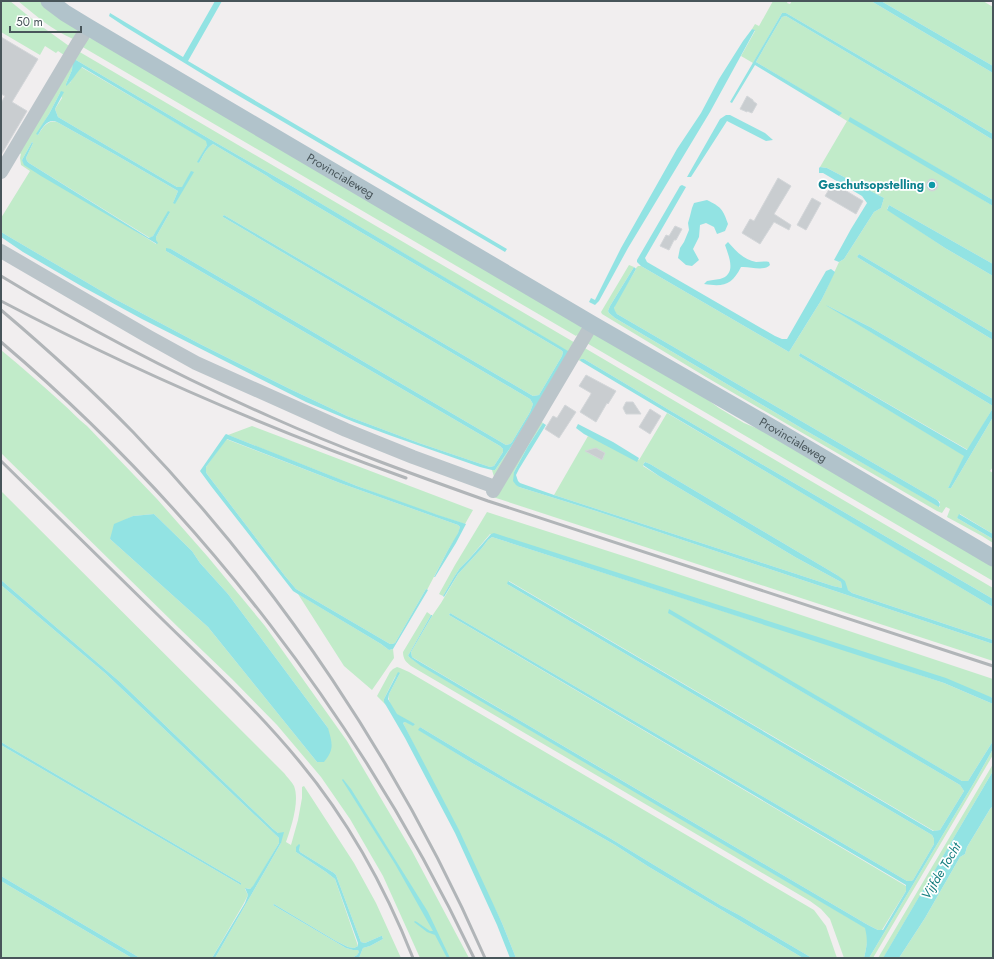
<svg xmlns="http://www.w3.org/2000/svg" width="994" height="959" font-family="Jost,sans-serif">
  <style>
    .green { fill: #c1ebc9; fill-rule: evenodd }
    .water { fill: #92e3e3 }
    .building { fill: #c9cdd0; stroke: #d3d6d9 }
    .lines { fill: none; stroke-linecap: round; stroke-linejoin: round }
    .minor { stroke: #bbc5ca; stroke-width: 14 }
    .major { stroke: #b1c3cb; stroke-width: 17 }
    .rail { stroke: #b1b5b8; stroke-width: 3 }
    .culture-dot { fill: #0f9aa8; stroke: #fff; stroke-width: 1.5 }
    .labels { text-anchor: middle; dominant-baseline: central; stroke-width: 3.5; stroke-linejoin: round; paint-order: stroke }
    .street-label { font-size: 12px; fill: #48555a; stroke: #fff }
    .culture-label { font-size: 12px; font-weight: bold; fill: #0d838f; stroke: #fff; text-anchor: end }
    .water-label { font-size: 13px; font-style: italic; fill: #177f80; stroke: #fff }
  </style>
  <rect width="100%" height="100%" fill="#f1eeef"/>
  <path class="green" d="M1,1H10L37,23L69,46L67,57L58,51L56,53L45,46L40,55L1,32Z
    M18,1H39L76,26L79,32L73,39C52,30 35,15 18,1Z
    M773,1H788L787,3L790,4L792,1H871L993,73V134L786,13H782L753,63L741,56L755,31L752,29L755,24L759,26Z
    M881,1H983L993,7V66Z
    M786,16L941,108L993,140V200L850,118L993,206V264L889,205L887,209L945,248L993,276V333L859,254L857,257L993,340V399L870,327L826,305L993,406V408L968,450L800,353L799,356L965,456L948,488H951L993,417V467L990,471L993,473V534L960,514L957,518L993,539V543L982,536L947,517L950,509L946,507L942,513L937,511L706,377L602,314L601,312L629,265L634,267L610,306L608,311L609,313L615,318L803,429L940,507V502L937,500L617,314C615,312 614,312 614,309C615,302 632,277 636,269H635L638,266H641L789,352L822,299L839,262L844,259L874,212L881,208L884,198L827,168L820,167L847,121L839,116L841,113L756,62L782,17Z
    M90,38L103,43L572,318L582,328L580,338L577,335L576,336L81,46L87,39Z
    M78,51L577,344L495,480L492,470H495L515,441L567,351L295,188L213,141L76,60H73Z
    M73,64L72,70L66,84L70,83L75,74L81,67L207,141V145L198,162L199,163C203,156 206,148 213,144L218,147L267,176L274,181L561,350L563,352L562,356L539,395L533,396L224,215L223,216V217L530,399L533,404L530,412L512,442L510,444L506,445L171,249H166V251L500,446L503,449V452L494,466L490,467L419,443L347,416L290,389L200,344L115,299L1,232V218L30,171L21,165L20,158L21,154L19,153ZM60,93L62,98L55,109L58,117L177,187H182L191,171L173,203L178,191L116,155L57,122C48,119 42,128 38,135L37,134L49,114ZM32,142L33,143L26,158L27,161L29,163L150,238L153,236L170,212L156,237V244L22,160Z
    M592,334L606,338L700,394L719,408L744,423L768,433L993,564V581L585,342Z
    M583,347L993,588V599L669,410L646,396L584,359H581V360L582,362L575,358Z
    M1,350C22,367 42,385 62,403C70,410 78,419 87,426L157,499L208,557L265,626L347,741L412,851L469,958H420L383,876L350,819L321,777L277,725L232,679L179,628L1,453ZM154,514L192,551L200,563L228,594L328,728L317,762L208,627L110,539L127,519L133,516Z
    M667,413L893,547L993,607V640L852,593L848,590L837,575L650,464L645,462L644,463L643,466L659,476L795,557L841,582L842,588L833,586L554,495L588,436L639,460Z
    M538,419L543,423L528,446L514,472L519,487L596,511L993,644V661L493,497Z
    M252,426L473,510L465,524C385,499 307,466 228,435Z
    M226,439L340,483L458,525L460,527C458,536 453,542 448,550C441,563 434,577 427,590L426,589L395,643L392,644H390L296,589L285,576L207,474L206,472V467Z
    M1,491L284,773C287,777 292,782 294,786C300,801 291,828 286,842L291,845L298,820L302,798V787L304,786L354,863L376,903L401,958H359L363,948L370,946L383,939L382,936H381L365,943L361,942L336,875L334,873L300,852L299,849L296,852L326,872L335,879L358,946L354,948L348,947L336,941L274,904L273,905L346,948L353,950L358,949L359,952L357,955L352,958H215L281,843L280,833H278L273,829L120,682L1,580Z
    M487,512L639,561L993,679V698L490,534L469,559L460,568L454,577L443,596L439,594L455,565Z
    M492,537L854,653L944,683L993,704V741L968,781H962L669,610V613L960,785L964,791L940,830L934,831L509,581L507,584L932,835L934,839V844L913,880L911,881H907L450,613L449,615L906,886V891L882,930H878L868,925L412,657L411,652L432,616L441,603L458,574L482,548L488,540Z
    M1,585L105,673L279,838V843L253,887L250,889L246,888L245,889L248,895L244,903L212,958H140L1,876V745L241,885V883L1,742Z
    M298,594L381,644L389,650L393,649L394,658L379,680L372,690L344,666Z
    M427,612L431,615L409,654L408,655L409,657L422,666L866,928C868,941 867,945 864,958H844L830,919L821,909L810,901L411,666C406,662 403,659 403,652Z
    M397,667L400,668L409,672L814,910L826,926L837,958H812L739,915L720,905L608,837L508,780L420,727L419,730L472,763L615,845L649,867L803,958H516L502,923L403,723L405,722L415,724C409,721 402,719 397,715C393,710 387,700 389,694L400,673L395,677L384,699L386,705L377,696L390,672L393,669Z
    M993,749V755L873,958H869L975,781Z
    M993,764V771L885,955L883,958H878Z
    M993,806V958H899L925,918L960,857L965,854L967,847L990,809Z
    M1,881L132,958H1Z"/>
  <path class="water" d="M215,1H222L188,61L266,107L507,249L505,252L227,89L124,26L109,16L110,13L183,57Z
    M871,1H881L993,66V73Z
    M782,13H786L993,134V140L941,108L786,16L782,17L756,62L842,113L839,116L755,65L732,103L730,102Z
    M752,29L755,30L710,112L628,248L599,301L595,305L589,302L591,298L595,300L621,248L677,149L701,113L719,79L743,41Z
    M73,60H76L213,141L295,188L568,351V352L515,441L495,470H492L480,467L389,435L354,422L306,402L142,319L83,287L23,252L1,237V232L115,299L200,344L290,389L347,416L419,443L490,467L494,466L503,452V449L500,446L166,251V248L171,249L506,445L510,444L512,442L530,412L533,404L530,399L223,217V216L224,215L533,396L539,395L562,356L563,352L561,350L274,181L267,176L218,147L213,144C206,148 203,156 199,163L197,162L207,145L206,141L82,67C76,73 72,82 66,86V84L72,70Z
    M61,91L64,92L55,109L58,117L177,187H182L191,171L194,172L175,204L173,203L178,191L116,155L57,122C48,118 42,128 38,135L36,134L49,114Z
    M726,115H730L765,133L773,140L766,141L727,121L691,177H687L720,119Z
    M850,117L993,200V206L848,121Z
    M32,142L33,143L26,158L27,161L29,163L149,238L153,236L168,211L170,212L156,237V240L158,243L157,244L41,176L24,165L22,160Z
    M820,167L827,168L884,198L881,208L874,212L844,259L839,262L834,260L851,229L867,203L862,196L823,173H819V168Z
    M682,185L686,187L645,258L647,262L775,336L782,339H787L826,271L831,269L835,272L822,299L789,352L641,266L637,262V260L680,186Z
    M707,200C721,207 723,209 728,224L725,231L717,234L714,227L706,223L700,225L699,237L693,249L699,260L692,266L686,265L678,258L680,248L684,242L689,230L688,223L690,216L692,208L694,203Z
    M889,205L993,264V276L945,248L887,210Z
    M728,242C736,251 744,260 756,262C761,262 765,261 769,262L770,265C763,272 750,266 741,267C732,285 724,287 704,284L707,281C711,280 715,280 720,279C737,274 729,257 725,245Z
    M859,254L993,333V340L857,257Z
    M634,267L636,269L614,308L615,311L617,314L937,500C939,502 941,504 939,507L803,429L615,318L609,313L608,311L610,306Z
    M826,305L870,327L993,399V406L827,306Z
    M800,353L967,450L993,408V417L951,488H948L964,456L799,356Z
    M581,359H584L646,396L669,410L993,599V607L582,362L580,360Z
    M543,423L546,425L519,469L516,475L518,481L520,483L554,495L833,586L842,588L841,582L795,557L659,476L643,465L645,462L650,464L837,575L845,581L848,590L852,593L993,640V644L596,511L519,487L516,485L513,481L514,472L528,446Z
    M578,424L613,442L639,458L637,462L584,434L576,428Z
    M226,434L357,486L438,515L466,524L456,543L435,577H434L448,550L458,533L460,527L458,525L340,483L227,439L206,467V472L207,474L285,576L296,589L390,644H392L395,643L426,589L428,590L393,649L389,650L381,644L301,596L293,591L211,486L200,471L225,435Z
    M154,514L192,551L200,563L228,594L328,728C332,743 335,749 324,762H317L208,627L110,539L114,524L133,516Z
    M959,514L993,534V539L957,518Z
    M494,533L946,678L993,698V704L944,683L495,538L492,537L488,540L482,548L458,574L444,597L443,596L454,577L460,568L469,559L491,534Z
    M1,580L120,682L273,829L278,833L284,832L281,843L215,958H212L245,903L248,895L245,888L250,889L253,886L279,843V838L105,673L1,585Z
    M508,581L933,831L940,830L964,791L960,785L668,613L669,609L962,781H968L993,741V749L975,781L869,958H864C867,945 868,941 865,928L421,666L409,657L408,655L409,654L431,615H432V616L411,652L412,657L415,659L868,925L878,930H883L906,891V885L449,615L450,613L907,881H911L913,880L934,844V839L932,835L507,584Z
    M398,672L400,673L389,694L388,699L397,714L415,724L413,726L405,722L403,723L459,830L502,923L516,958H510L497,925L455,833L405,738L384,702V699Z
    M420,727L508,780L608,837L720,905L739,915L812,958H803L649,867L615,845L472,763L418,730Z
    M1,742L241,883V885L1,745Z
    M993,771V806L990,809L967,847L965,854L960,857L925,918L899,958H883Z
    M343,779L351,789L428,912L450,958H447L435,935L427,932L414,922L415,921L417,922L430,931H433L395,864L349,791L342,780Z
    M299,844L300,845L299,849L300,852L334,873L336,875L361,942L365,943L381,936H382L383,939L370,946L363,948L359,958H352L357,955L359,952L358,950H353L346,948L273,905L274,904L336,941L348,947L354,948L358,946V943L335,879L326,872L296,852V847Z
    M1,876L140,958H132L1,881Z"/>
  <path class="building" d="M1,37L38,59L12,102L27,111L1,155V103L5,96L1,94Z
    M747,96L753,100V101L757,104L752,113L747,111V112L740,109Z
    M778,178L791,186L774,214L791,225L789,230L774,222L760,244L742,233L750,219L754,221Z
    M926 185a6 6 0 1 1 12 0a6 6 0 1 1-12 0Z
    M833,183L863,201L856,214L825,196Z
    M812,198L821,203L806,230L797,225Z
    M675,226L682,229L676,240H674L669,250L660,246L666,235L669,236Z
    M586,375L616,391L608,404L607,403L596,422L580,412L591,394V393L579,386Z
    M626,402H633L641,414H626L623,408Z
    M565,405L576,412L559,438L545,429L553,416L557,418Z
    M650,409L661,416L650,434L639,427Z
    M596,448L605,453L602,460L585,451Z"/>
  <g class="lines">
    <path class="minor" d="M1,172L76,46L88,27
      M1,251L37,272L149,337L196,363L346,430L413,457L495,487
      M493,491L592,324"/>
    <path class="major" id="s1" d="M49,1L65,13L88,27L592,324L778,431L993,558"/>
    <path class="rail" d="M1,276C88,329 178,376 271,417C342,449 415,475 488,501L993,666
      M1,301C132,370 267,428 406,478
      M1,310C47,349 91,389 133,432C280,585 400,764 485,958
      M1,342C200,511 362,722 474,958
      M1,461C55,514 109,567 162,619C209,665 257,710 299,761C348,820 385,887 413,958"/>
  </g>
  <circle class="culture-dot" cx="932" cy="185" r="4"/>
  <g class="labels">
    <g class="street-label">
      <text stroke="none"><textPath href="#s1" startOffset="340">Provincialeweg</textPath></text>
      <text stroke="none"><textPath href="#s1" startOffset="864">Provincialeweg</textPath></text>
    </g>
    <g class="culture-label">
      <text x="924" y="185">Geschutsopstelling</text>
    </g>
    <g class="water-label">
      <text transform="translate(941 871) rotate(-59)">Vijfde Tocht</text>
    </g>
  </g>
  <rect width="994" height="959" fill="none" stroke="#48555a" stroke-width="4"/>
  <path d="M10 26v6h71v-6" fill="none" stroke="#48555a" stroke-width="2"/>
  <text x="16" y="26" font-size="12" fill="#48555a" stroke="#ffffff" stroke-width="3" paint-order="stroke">50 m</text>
</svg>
